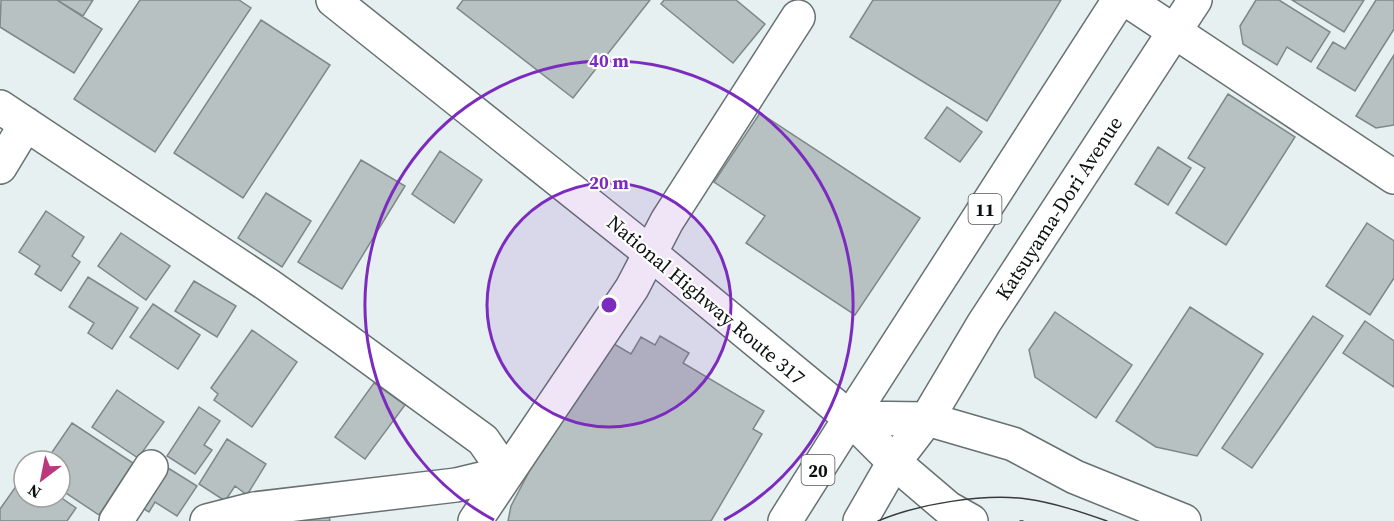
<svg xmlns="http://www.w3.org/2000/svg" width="1394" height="521" font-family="'Source Serif 4',serif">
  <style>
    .building { fill: #b7c1c2; stroke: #7e8888; stroke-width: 1.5 }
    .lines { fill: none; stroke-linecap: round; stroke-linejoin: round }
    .minor-casing { stroke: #677171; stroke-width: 36 }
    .major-casing { stroke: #677171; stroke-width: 36 }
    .highway-casing { stroke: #677171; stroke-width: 36 }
    .minor { stroke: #fff; stroke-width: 33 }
    .major { stroke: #fff; stroke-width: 33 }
    .highway { stroke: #fff; stroke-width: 33 }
    .tram { stroke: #363b3b; stroke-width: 1.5 }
    .ring { fill: none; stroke: #7b2cbf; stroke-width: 3 }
    .labels { text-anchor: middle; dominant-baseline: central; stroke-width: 4.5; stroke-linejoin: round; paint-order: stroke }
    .shield { fill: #fff; stroke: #555858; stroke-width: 1.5 }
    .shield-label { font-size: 18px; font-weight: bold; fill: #0c1010 }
    .street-label { font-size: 20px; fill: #0c1010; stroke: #fff }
    .centre { fill: #7b2cbf; stroke: #fff; stroke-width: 3 }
    .ring-label { font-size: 18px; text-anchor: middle; font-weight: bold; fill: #7b2cbf; stroke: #fff; stroke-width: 4.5; stroke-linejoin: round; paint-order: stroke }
  </style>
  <rect width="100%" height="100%" fill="#e6f0f1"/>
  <path class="building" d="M1,0H57L102,29L74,73L0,27Z
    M57,0H93L83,16Z
    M140,0H239L251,8L155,152L74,99Z
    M463,0H650L573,98L457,8Z
    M664,0H736L765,24L733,63L661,4Z
    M873,0H1061L987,121L850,37Z
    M1256,0H1279L1330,32L1311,62L1287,47L1277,65L1243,44L1240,26Z
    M1292,0H1364L1344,32Z
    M1376,0H1394V29L1355,91L1317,68L1333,42L1345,49Z
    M261,20L330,65L243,198L174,153Z
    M1394,55V125L1376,128L1356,116Z
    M1228,94L1295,137L1226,245L1176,213L1205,168L1188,158Z
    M947,107L982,132L960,162L925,138Z
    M760,113L920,218L855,315L746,243L765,216L714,182Z
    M1158,147L1191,168L1168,205L1135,184Z
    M440,151L482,180L454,223L412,194Z
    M361,160L405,186L342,289L298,262Z
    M266,193L311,221L282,267L238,238Z
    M46,211L84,237L72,256L80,262L61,291L35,274L40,266L19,252Z
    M1367,223L1394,241V278L1370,315L1326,286Z
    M121,233L170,266L146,300L98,266Z
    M88,277L138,308L112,349L88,333L94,323L69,307Z
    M194,281L236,306L217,337L175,311Z
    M153,304L200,335L178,369L130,337Z
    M1190,307L1263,354L1197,456L1156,447L1116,421Z
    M1055,312L1132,365L1096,418L1035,377L1029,350Z
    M1313,316L1343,336L1252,468L1222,448Z
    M1365,321L1394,341V387L1343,353Z
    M252,330L297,362L252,427L214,400L218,394L211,388Z
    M660,336L689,353L683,363L764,411L753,429L762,434L711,521H508L511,506L531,468L609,341L631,354L641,337L655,345Z
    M374,383L405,405L365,459L335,437Z
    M117,390L164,422L138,458L92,427Z
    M199,407L220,421L204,445L212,450L195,474L167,456Z
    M72,423L133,463L99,515L60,489V461H46Z
    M227,439L266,464L247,495L235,486L225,501L199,484Z
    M160,463L197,486L177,516L155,502L149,512L134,503Z
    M24,475V497H60L76,508L67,521H0V509Z
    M328,512L330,521H279Z"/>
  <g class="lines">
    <defs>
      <path id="minor" d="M1127,0L1394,177
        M0,107L268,285L343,338L483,440L506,473
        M0,167L26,124
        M116,521L151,467
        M207,521L254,509L456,485L506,473
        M475,521L632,288L667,221L798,17"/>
      <path id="major" d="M785,521L850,418
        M860,521L894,462"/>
      <path id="highway" d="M333,0L650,253L850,418L894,462L948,508L971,521
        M850,418L1119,0
        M850,418L927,419L1013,444L1075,477L1184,521
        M894,462L927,419L984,323L1195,0"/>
    </defs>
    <use href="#minor" class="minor-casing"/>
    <use href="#major" class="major-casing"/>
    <use href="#highway" class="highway-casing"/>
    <use href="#minor" class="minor"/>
    <use href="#major" class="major"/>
    <use href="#highway" class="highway"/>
    <path class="tram" d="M878,521C918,504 984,493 1027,499C1055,503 1081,512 1107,521
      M1020,521H1023"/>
  </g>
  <circle cx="609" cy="305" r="122" fill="#7b2cbf" fill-opacity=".12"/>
  <g class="ring">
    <circle cx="609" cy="305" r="122"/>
    <path d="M494 520A244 244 0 1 1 724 520"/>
  </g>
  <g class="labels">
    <g class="shield">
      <rect x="968.5" y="194" width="33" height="30" rx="4.5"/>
      <rect x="801.5" y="455" width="33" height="30" rx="4.5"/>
    </g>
    <g class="shield-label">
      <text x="985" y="209">11</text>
      <text x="818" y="470">20</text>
    </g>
    <g class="street-label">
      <text transform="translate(1059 208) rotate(-57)">Katsuyama-Dori Avenue</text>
      <text transform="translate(706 300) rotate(40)">National Highway Route 317</text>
    </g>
  </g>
  <circle cx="609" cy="305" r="9" class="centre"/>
  <g class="ring-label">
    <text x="609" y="67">40 m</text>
    <text x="609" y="189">20 m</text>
  </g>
  <g transform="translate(42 479) rotate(212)"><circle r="28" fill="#ffffff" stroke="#9e9f9f" stroke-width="1.5"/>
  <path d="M0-4.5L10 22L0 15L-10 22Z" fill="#bc387c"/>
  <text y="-9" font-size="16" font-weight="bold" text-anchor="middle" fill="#0c1010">N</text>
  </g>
</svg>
